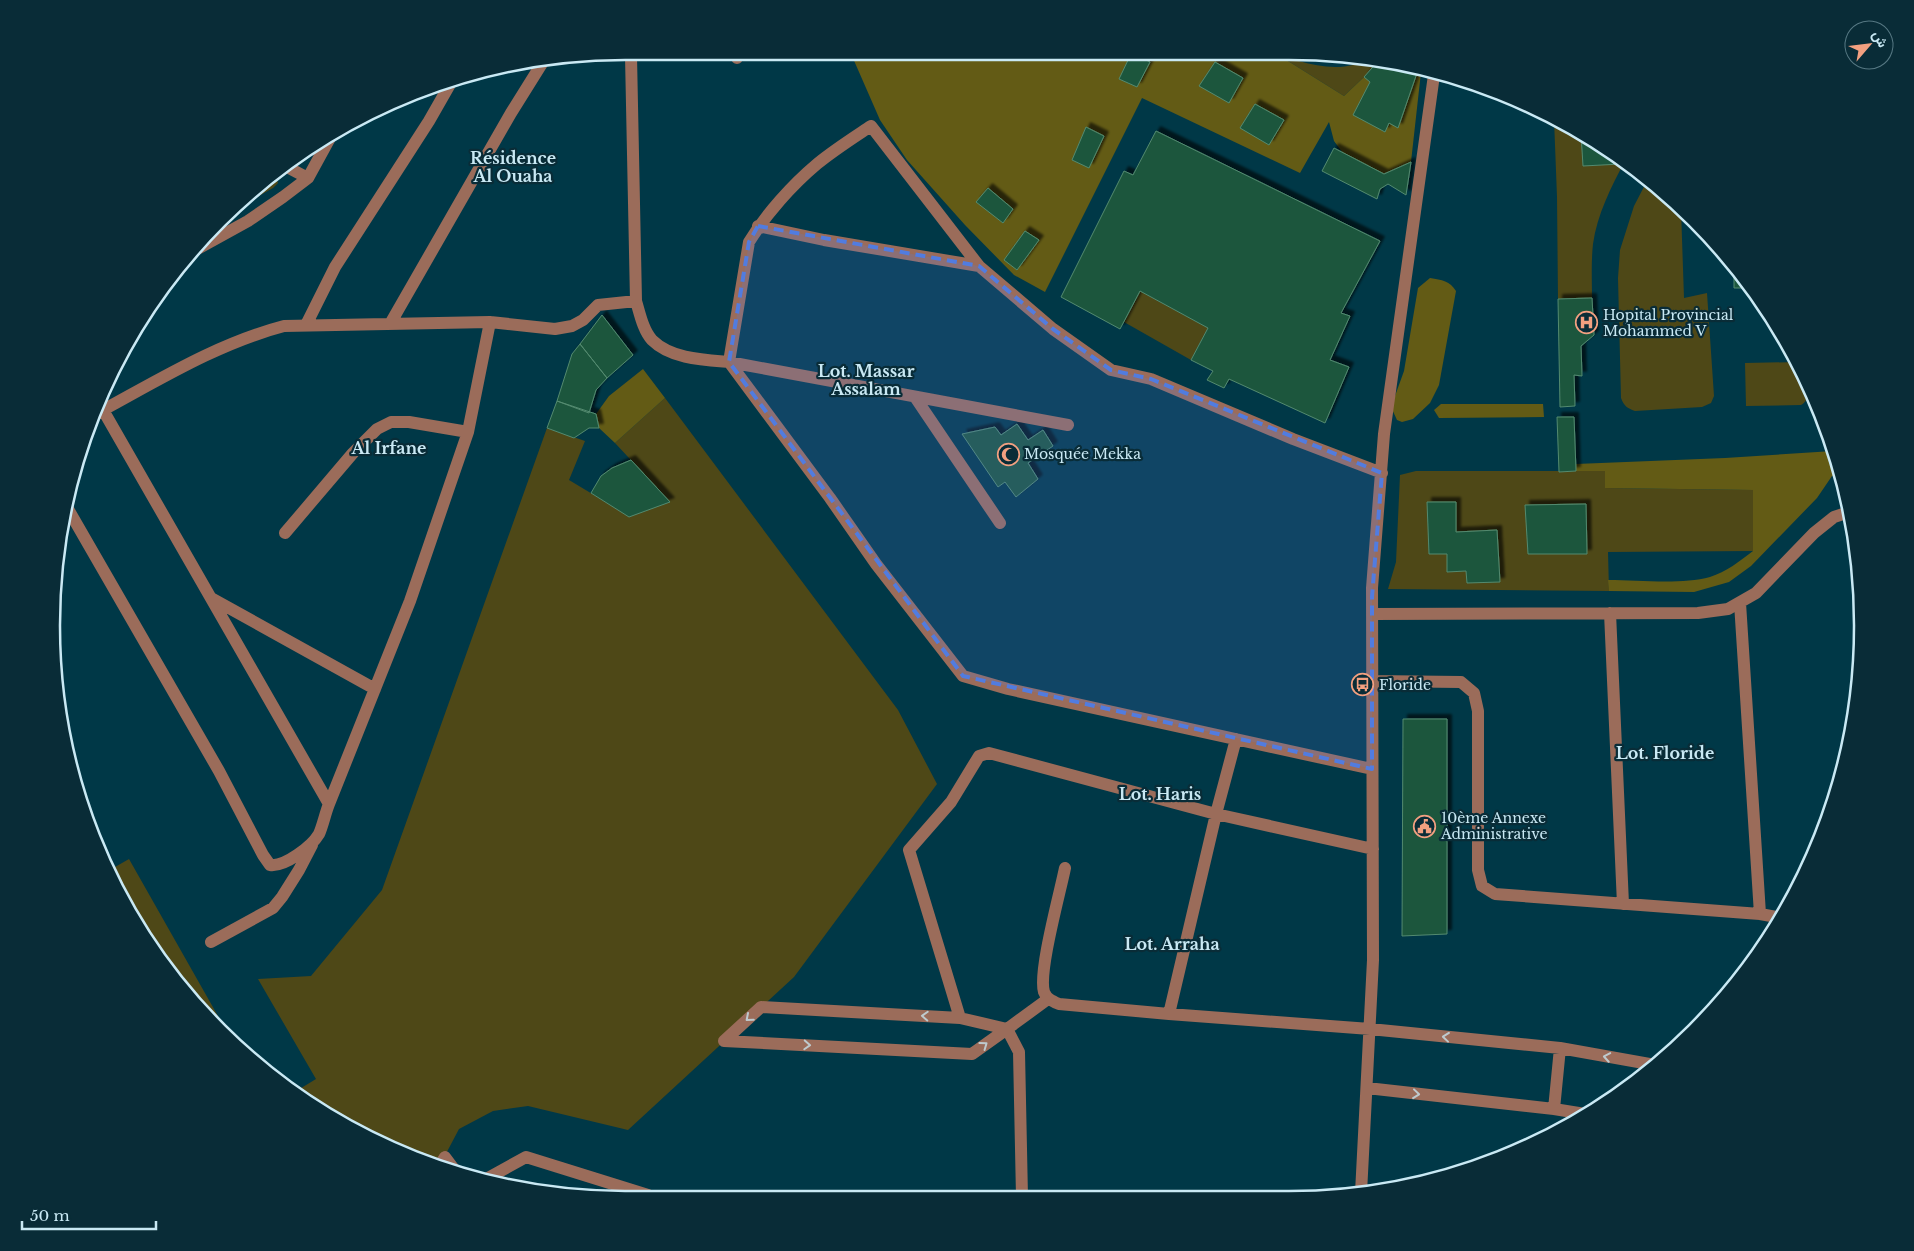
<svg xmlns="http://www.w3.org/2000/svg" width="1914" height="1251" font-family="'Libre Baskerville',Vazirmatn,serif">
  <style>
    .green { fill: #4e4817 }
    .forest { fill: #635b15 }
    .building { fill: #1d563e; stroke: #538a6f; filter: url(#shadow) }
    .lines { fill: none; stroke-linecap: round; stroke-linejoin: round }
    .minor { stroke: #9b6c5a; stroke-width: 12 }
    .oneway { stroke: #becace }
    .marked { fill: #517ce0; fill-opacity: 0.2; stroke: #517ce0; stroke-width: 4; stroke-dasharray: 10 6; stroke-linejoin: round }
    .labels { text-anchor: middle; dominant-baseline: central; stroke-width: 4.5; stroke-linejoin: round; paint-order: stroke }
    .poi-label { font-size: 14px; fill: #c9e9f4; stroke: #092c37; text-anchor: start }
    .quarter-label { font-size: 16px; font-weight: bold; fill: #c9e9f4; stroke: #092c37 }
    .rim { fill: none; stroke: #c9e9f4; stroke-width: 2.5 }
  </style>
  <defs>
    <filter id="shadow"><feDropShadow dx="4.5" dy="-4.5" stdDeviation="1" flood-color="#0009"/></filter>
  </defs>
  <rect width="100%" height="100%" fill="#003847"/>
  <path class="green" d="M1280,56C1288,56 1292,60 1299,61C1323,68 1348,71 1371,58L1379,60L1364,77L1344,96Z
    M1554,119L1607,148L1625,161C1611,187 1597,215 1593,244C1591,262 1592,281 1592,298L1558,299L1557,197Z
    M273,175L276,177L278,183L273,188L225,215Z
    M1648,179L1667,194L1681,209L1684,298L1707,293L1714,396L1711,403L1702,407L1635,411C1627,408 1624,406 1621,398L1618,278L1620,250L1634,206Z
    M1140,291L1208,328L1191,360L1124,322Z
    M1798,362C1805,373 1815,397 1801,405L1746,406L1745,363Z
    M665,398L898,710L937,784L794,977L628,1130L528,1106L493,1111L459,1129L440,1165L405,1156L307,1103L293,1093L316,1079L258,979L311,976L382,890L547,428L585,441L569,480L629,516L670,502L615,443Z
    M1416,471H1605L1606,488L1753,490V551L1608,552L1609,591L1388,589L1396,562L1400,475Z
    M129,859L231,1039L148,944L108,871Z"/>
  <path class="forest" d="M852,56H1280L1344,96L1364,77L1379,60L1421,72L1411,162L1384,174L1343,153L1334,141L1329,122L1300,173L1142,98L1045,292L1014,275L965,225L907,160L880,120Z
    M1430,278C1442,280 1450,281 1456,291L1439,385L1430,403L1413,419L1402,422L1397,420L1391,407L1404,371L1418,288Z
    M643,369L665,398L615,443L599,428L596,414L609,396Z
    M1441,404H1543L1544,417L1439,418L1434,410Z
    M1833,451L1843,477L1832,476L1817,498L1751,566L1729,582L1694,592L1609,591L1608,580C1639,580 1681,585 1710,577C1726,572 1740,561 1753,551V490L1605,488V471H1576V464L1725,458Z"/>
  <path class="building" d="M1130,56H1138L1150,62L1137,87L1119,79Z
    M1379,60L1411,69L1417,73L1398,128L1389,123L1385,132L1353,115L1370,82L1364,77Z
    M1215,62L1243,78L1229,103L1199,86Z
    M1255,104L1284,120L1269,145L1240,128Z
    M1086,127L1104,136L1089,168L1072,160Z
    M1156,131L1380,241L1341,313L1350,316L1330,360L1349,367L1325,423L1229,379L1224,388L1207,380L1213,371L1191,360L1208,328L1140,291L1120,329L1061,297L1124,171L1133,175Z
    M1581,134L1607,148L1621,158V164L1583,166Z
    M1334,148L1384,174L1411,162L1406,195L1388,184L1380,189L1377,199L1322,171Z
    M988,188L1013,209L1003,223L976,202Z
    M1025,231L1039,240L1017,270L1004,260Z
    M1734,265L1744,276L1752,288H1734Z
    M1592,298L1594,335L1581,346L1582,376L1574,375L1575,406L1560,407L1558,299Z
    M602,315L633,355L607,378L580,344Z
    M580,344L607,378L596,390L589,413L557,401L572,354Z
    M557,401L596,414L599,428H589L574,438L547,428Z
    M1557,417H1574L1576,471L1559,472Z
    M1017,424L1028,440L1043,430L1053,446L1028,463L1038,479L1016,497L1005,482L998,487L962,434L995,427L1001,435Z
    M631,460L670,502L629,517L591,493L601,476L612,468Z
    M1427,502H1456V532L1497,530L1500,582L1467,583L1466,571L1447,572V554H1429Z
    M1586,504L1587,554H1528L1525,505Z
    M1403,719H1447V934L1402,936Z"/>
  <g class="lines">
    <path class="minor" d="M631,56L636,301C640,314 643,330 652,340C671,359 704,360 729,362L1068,425
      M737,56V58
      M285,166L308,178
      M758,226L824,240L979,266
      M190,253L248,221L283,197L308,178L331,136
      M390,324L511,113L546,57
      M306,325L335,267L429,121L453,79
      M915,397L1000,523
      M103,410C162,378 219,343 284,326L490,322L555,329L572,326L583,320L598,305L636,301
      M94,415L103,410L329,804
      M68,509L219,771L263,855L270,865C285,867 312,846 319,834C323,825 325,814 329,804L410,601L468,432L490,322
      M285,533L353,453L377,429L391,422H409L468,432
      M211,598L375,689
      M1740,603L1760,914
      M1610,613L1623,904
      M1372,614L1698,613L1728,609L1756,593L1814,533L1834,517L1849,512
      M1372,681L1461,682L1474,693L1478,711V870L1482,886L1495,894L1760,914L1782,918
      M1372,769L1008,689L963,676L876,564L830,498L729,362L749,242C766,214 792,185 817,164C834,150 853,138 871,126L979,266L1053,329L1111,370L1151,379L1293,439L1382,473
      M1065,868C1060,893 1038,972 1044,992C1047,999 1052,1001 1059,1004L1169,1014L1370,1029L1560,1048L1655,1065
      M211,942L273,908L282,897L299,870L312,845
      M1169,1014L1216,814L1236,739
      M960,1018L909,850L951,802L979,756L989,753L1216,814L1373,849
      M724,1041L761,1007L960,1018L1007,1029
      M724,1041L972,1054L1007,1029
      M1367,1088L1554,1109L1585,1114
      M1554,1109L1560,1048
      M440,1165L445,1157L454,1169
      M488,1178L526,1157L648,1195
      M1361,1193L1373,960L1372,588L1384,434L1434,75
      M1022,1197L1019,1052L1007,1029L1048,999"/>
  </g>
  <defs><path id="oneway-chevron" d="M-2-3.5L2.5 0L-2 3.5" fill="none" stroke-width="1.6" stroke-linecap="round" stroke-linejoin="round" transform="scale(1.25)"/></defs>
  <g class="oneway">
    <use href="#oneway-chevron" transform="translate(925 1016) rotate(-177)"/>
    <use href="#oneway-chevron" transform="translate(749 1018) rotate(139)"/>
    <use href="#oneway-chevron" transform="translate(1446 1037) rotate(-174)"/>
    <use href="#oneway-chevron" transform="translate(807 1045) rotate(3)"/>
    <use href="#oneway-chevron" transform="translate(984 1045) rotate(-36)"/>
    <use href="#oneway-chevron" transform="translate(1607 1057) rotate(-170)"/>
    <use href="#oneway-chevron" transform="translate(1416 1094) rotate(6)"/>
  </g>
  <path class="marked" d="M758,226L979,266L1053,329L1111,370L1151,379L1382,473L1372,597V769L963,676L729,362L749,242Z"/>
  <defs>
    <symbol id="hospital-ring" viewBox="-11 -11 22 22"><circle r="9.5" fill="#092c37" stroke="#f2a080" stroke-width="1.5"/><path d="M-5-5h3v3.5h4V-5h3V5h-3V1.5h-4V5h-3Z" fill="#f2a080"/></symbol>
    <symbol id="mosque-ring" viewBox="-11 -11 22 22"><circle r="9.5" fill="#092c37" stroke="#f2a080" stroke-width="1.5"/><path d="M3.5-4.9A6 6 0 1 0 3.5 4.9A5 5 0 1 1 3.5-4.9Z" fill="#f2a080"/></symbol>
    <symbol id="bus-ring" viewBox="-11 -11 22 22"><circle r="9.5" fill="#092c37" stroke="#f2a080" stroke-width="1.5"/><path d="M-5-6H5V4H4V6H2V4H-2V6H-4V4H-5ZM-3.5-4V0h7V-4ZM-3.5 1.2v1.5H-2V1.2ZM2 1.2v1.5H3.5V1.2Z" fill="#f2a080"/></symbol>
    <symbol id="civic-ring" viewBox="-11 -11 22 22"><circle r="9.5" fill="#092c37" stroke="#f2a080" stroke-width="1.5"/><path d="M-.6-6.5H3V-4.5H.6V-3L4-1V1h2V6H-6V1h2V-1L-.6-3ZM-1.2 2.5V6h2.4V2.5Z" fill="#f2a080"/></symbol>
  </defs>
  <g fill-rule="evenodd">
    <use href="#hospital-ring" x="1574" y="310" width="25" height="25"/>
    <use href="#mosque-ring" x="996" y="442" width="25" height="25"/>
    <use href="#bus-ring" x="1350" y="672" width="25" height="25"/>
    <use href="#civic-ring" x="1412" y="814" width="25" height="25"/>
  </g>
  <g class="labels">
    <g class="poi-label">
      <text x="1603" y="315">Hopital Provincial<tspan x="1603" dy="16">Mohammed V</tspan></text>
      <text x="1024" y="454">Mosquée Mekka</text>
      <text x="1379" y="685">Floride</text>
      <text x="1441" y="818">10ème Annexe<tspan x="1441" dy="16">Administrative</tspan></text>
    </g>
    <g class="quarter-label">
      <text x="513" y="158">Résidence<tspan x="513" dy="18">Al Ouaha</tspan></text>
      <text x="866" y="371">Lot. Massar<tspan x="866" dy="18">Assalam</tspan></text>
      <text x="389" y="448">Al Irfane</text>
      <text x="1665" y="753">Lot. Floride</text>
      <text x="1160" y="794">Lot. Haris</text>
      <text x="1172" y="944">Lot. Arraha</text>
    </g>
  </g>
  <path d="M0 0H1914V1251H0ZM625 60H1289A565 565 0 0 1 1854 625V626A565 565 0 0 1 1289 1191H625A565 565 0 0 1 60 626V625A565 565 0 0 1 625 60Z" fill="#092c37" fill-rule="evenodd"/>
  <path class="rim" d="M625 60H1289A565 565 0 0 1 1854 625V626A565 565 0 0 1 1289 1191H625A565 565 0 0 1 60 626V625A565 565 0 0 1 625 60Z"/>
  <g transform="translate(1869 45) rotate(62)"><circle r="24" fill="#092c37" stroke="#567883"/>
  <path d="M0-4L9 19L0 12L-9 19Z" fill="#f2a080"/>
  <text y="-8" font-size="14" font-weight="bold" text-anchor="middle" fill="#c9e9f4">ش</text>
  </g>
  <path d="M22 1221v8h134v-8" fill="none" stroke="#c9e9f4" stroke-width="2.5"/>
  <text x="30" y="1221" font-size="15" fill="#c9e9f4" stroke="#092c37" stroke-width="4" paint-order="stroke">50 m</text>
</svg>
